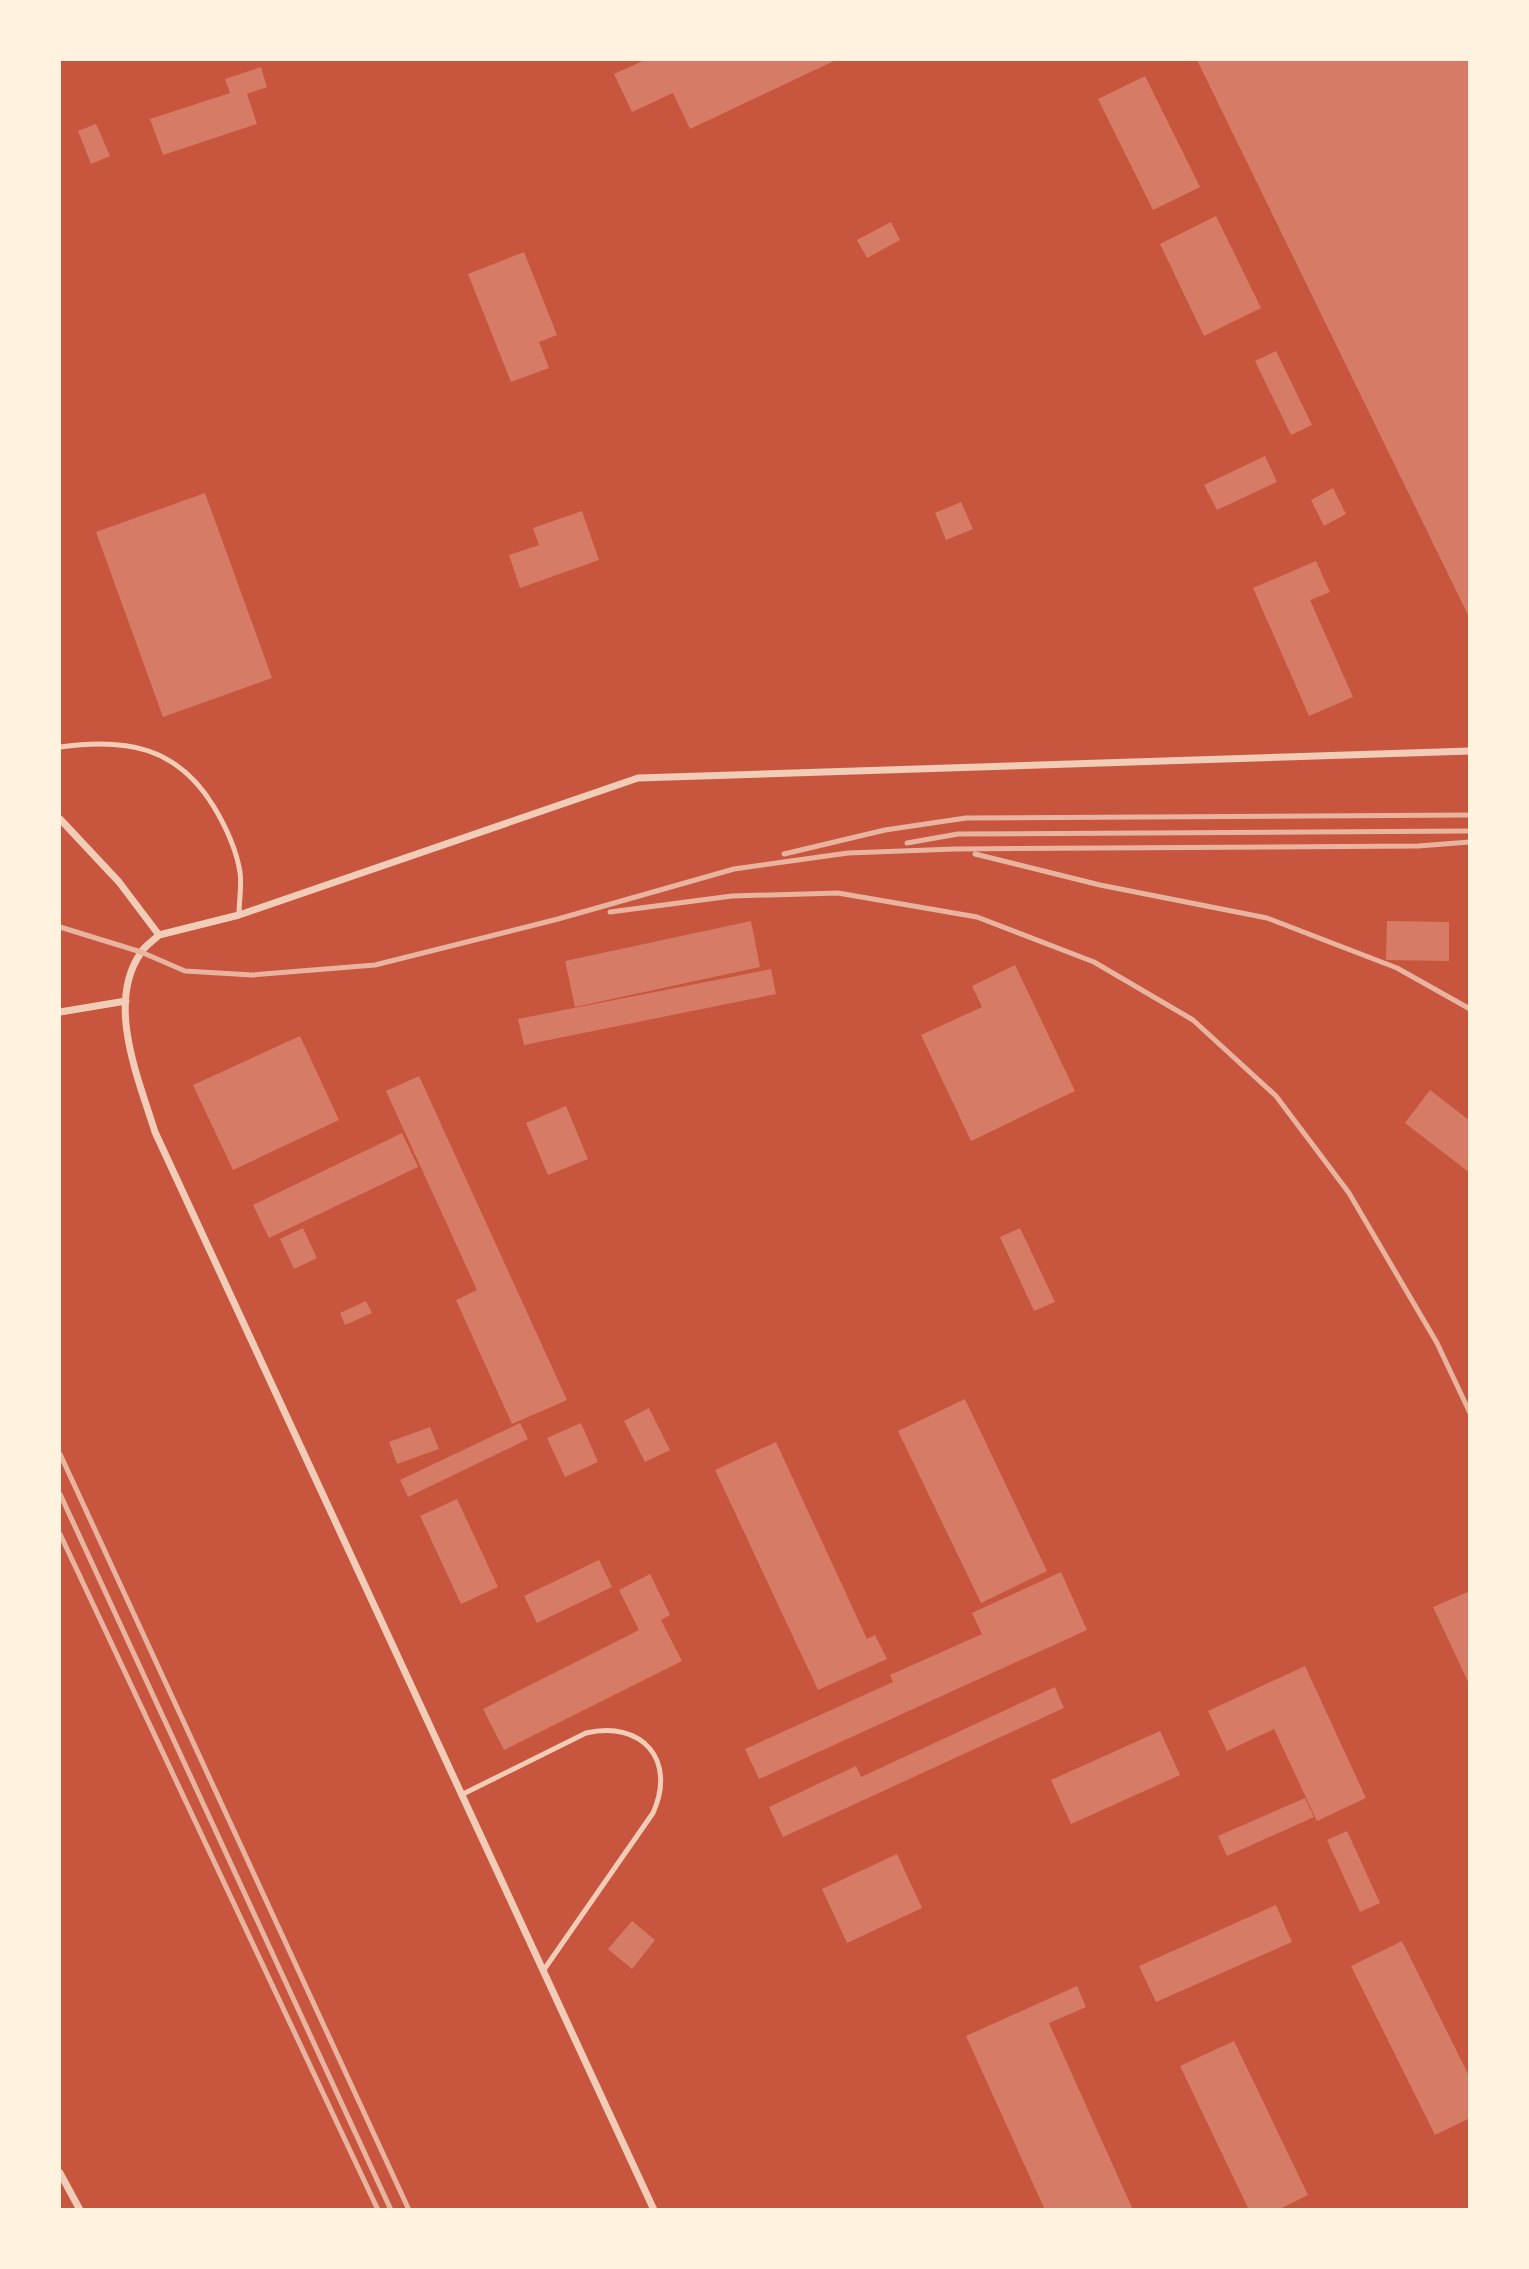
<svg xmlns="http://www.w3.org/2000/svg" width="1529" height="2269" font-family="Ubuntu,sans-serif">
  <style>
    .building { fill: #d67c66 }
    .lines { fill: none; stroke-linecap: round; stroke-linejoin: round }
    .service { stroke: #f1ccb7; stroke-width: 5 }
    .minor { stroke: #f1ccb7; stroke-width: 7 }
    .rail { stroke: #e9b49f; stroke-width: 5 }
  </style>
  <rect width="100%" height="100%" fill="#c8553d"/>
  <path class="building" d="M645,60H836L690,129L673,93L632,112L614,74Z
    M1197,60H1470V619Z
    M261,67L267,87L247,94L257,124L163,155L150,119L230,93L225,79Z
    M1145,76L1200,187L1153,210L1098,99Z
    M96,124L110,156L91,164L78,131Z
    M1216,216L1261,308L1204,336L1160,244Z
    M891,222L900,240L867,258L857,240Z
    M524,252L557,335L539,342L549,368L511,382L468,274Z
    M1276,351L1312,425L1291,435L1255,361Z
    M1265,456L1277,482L1217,510L1204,485Z
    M1333,488L1346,514L1324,526L1311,500Z
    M205,493L272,678L163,717L96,532Z
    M961,502L973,529L946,540L935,513Z
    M582,511L599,560L520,588L509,555L539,545L533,528Z
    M1316,561L1330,592L1310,600L1353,697L1309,716L1253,588Z
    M751,921L760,967L575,1007L565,961Z
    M1387,921L1449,922V961L1386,960Z
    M1015,965L1075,1091L971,1141L921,1035L982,1007L972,986Z
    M771,969L776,994L524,1045L518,1019Z
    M300,1036L339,1120L233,1170L193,1085Z
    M419,1076L567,1400L512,1424L456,1300L477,1290L386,1091Z
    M1430,1090L1470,1121V1173L1405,1123Z
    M566,1106L588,1159L548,1175L526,1123Z
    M402,1133L418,1167L269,1238L253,1205Z
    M303,1228L317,1258L294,1269L280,1239Z
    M1020,1228L1055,1302L1034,1311L1000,1237Z
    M366,1301L372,1313L345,1325L340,1313Z
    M965,1399L1047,1571L981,1603L898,1431Z
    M649,1408L670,1450L645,1462L624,1421Z
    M520,1423L528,1439L408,1497L400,1480Z
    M581,1423L598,1462L565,1477L547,1438Z
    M430,1427L439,1449L397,1464L389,1442Z
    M776,1442L867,1639L875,1635L887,1659L818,1690L715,1470Z
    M457,1499L498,1587L461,1604L420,1516Z
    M599,1560L612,1587L537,1623L524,1596Z
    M1061,1572L1087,1630L759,1779L745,1749L893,1682L890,1675L982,1634L972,1613Z
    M650,1574L670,1615L661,1620L682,1661L504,1750L483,1709L639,1630L619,1590Z
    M1470,1591V1686L1433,1607Z
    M1305,1666L1366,1798L1317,1821L1274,1729L1227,1751L1208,1711Z
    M1055,1687L1064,1708L783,1837L769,1807L856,1766L861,1777Z
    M1160,1731L1180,1775L1071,1824L1051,1780Z
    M1305,1798L1314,1817L1227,1856L1218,1836Z
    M1347,1831L1380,1903L1360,1912L1327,1840Z
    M897,1854L922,1908L847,1943L822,1889Z
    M1276,1905L1292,1942L1156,2002L1139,1966Z
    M632,1921L655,1940L632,1969L608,1949Z
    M1402,1941L1470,2078V2118L1435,2135L1351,1966Z
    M1077,1986L1086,2007L1049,2023L1133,2210H1045L966,2036Z
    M1234,2041L1308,2195L1278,2210H1249L1180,2066Z"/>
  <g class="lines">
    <path class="service" d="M60,747C126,738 177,746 214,807C226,827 236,848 240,872C242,885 239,901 239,915
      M461,1795L586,1733C642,1720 677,1760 653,1813L543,1971"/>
    <path class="minor" d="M60,819L119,882L159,935C153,941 144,946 140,954C106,1005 139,1080 155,1132L654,2210
      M159,935L239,915L638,778L1470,751
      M60,1012L126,1001
      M60,2173L80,2210"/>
    <path class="rail" d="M907,843L958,834L1470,831
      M784,854L885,830L966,818L1470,815
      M975,854L1100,885L1267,918L1397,968L1470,1009
      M610,912L732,896L838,893L977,917L1094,962L1193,1020L1276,1096L1349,1193L1437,1343L1470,1413
      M60,927L141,952L185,971L252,975L375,965L558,919L734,869L848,853L955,849L1418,846L1470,842
      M60,1454L409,2210
      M60,1494L391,2210
      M60,1534L378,2210"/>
  </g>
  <rect width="1529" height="2269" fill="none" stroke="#fff3e0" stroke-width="122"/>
</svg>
